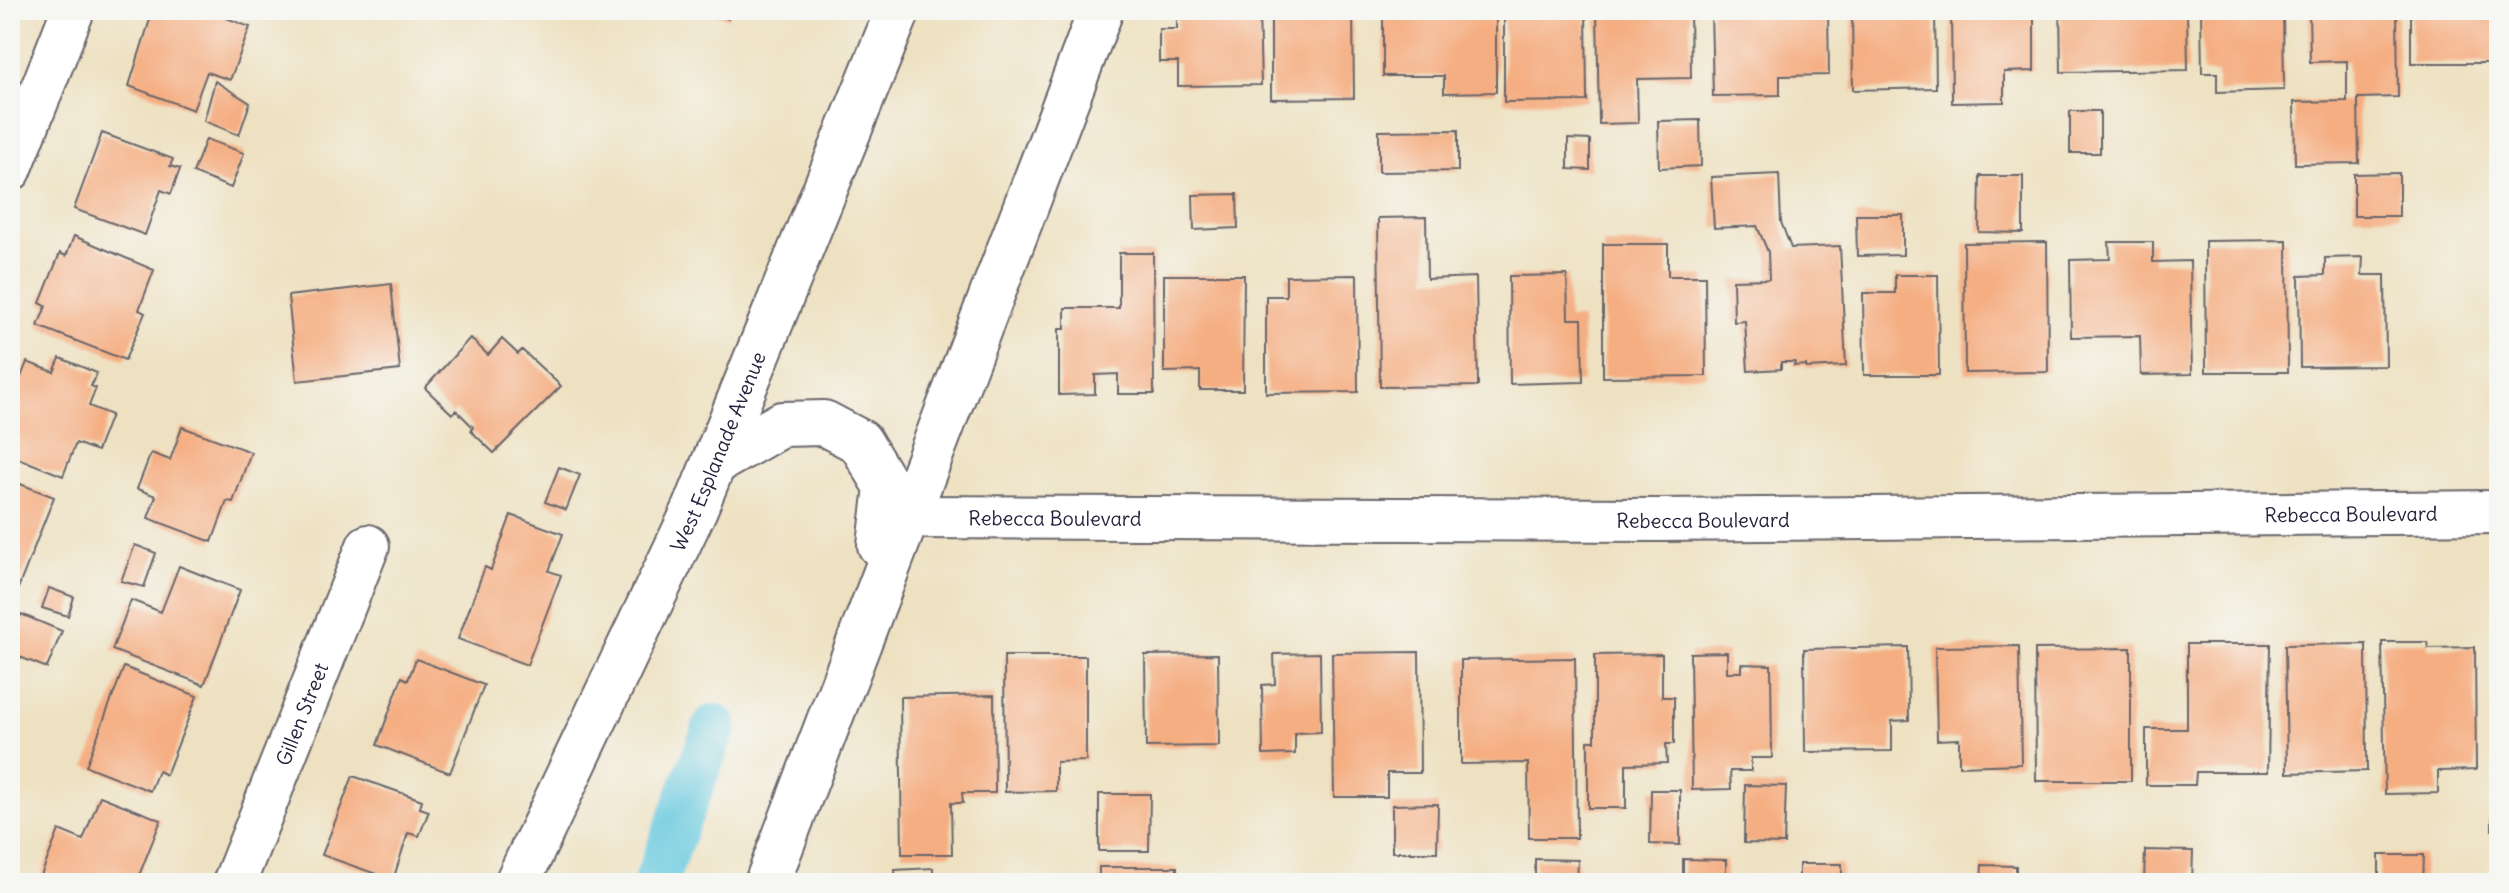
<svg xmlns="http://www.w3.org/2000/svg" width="2509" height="893" font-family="Delius,sans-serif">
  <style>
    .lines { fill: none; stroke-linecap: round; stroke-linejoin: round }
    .canal { stroke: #62c7df; stroke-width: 44 }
    .building { fill: #f5ae82 }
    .minor-casing { stroke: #69656a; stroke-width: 46 }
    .secondary-casing { stroke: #69656a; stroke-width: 48 }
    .minor { stroke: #fff; stroke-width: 42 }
    .secondary { stroke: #fff; stroke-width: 44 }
    .labels { text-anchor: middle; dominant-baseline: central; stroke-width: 6; stroke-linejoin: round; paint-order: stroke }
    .street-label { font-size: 20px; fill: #22223b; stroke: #f6f6f2 }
  </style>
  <rect width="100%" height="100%" fill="#f6f6f2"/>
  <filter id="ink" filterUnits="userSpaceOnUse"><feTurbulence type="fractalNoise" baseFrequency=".0125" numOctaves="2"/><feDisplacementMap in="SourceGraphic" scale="16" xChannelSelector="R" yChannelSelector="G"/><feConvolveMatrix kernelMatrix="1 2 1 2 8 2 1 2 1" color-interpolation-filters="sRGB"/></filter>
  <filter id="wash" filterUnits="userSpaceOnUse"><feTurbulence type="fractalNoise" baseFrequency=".006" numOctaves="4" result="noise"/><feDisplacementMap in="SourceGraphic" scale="32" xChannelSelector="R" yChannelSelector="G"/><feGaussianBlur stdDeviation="1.8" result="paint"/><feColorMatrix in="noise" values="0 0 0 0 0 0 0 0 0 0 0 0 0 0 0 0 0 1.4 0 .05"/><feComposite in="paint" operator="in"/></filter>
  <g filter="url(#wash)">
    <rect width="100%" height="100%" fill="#eee1c1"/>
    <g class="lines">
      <path class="canal" d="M655,883L715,726"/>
    </g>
    <g id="blocks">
      <path class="building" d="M153,10H206L250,27L230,80L207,72L193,110L129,86Z
        M706,10H731L728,19Z
        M1177,10H1259L1261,85L1178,86V62H1159V29H1177Z
        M1271,10H1353L1354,98L1271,99Z
        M1383,10H1496V92L1444,93V76H1383Z
        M1504,10H1586L1587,101L1504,102Z
        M1597,10H1690L1691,78L1637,79L1638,123L1599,124Z
        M1711,10H1828L1829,75L1780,76V95L1713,96Z
        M1852,10H1935L1936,88L1853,90Z
        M1951,10H2034V71L2004,72V102L1952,103Z
        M2060,10H2187L2188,70L2061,72Z
        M2201,10H2283L2284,90L2217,92V73H2202Z
        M2309,10H2397L2398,97L2358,98L2359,163L2295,164L2294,102L2347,101V61L2310,62Z
        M2411,10H2499V63H2411Z
        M215,81L250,103L239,135L204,121Z
        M2070,111H2100V153H2070Z
        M1700,120L1701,166L1659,168L1658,121Z
        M1458,130V171L1379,172V131Z
        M102,133L173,159L170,166L180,169L171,194L161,190L145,235L74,209Z
        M206,139L244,153L231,188L193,173Z
        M1568,139L1590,140V170L1568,169Z
        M2399,173V216H2354V174Z
        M1779,174L1781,222L1791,248L1840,246L1846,366L1806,368V365L1794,366L1795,362H1781V369L1748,371L1745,321L1734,322L1733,280L1769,279L1768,252L1757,226L1714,228L1711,177Z
        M1980,176H2023V233L1979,232Z
        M1237,194L1238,228L1194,230L1193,195Z
        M1856,215H1903V255L1857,256Z
        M1426,217L1427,279L1476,277L1478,386L1380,387L1378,218Z
        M74,236L154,270L139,310L145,313L125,360L38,326L46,306L40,303L60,253L66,256Z
        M2287,240L2288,372H2206L2205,241Z
        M2047,242L2048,372L1965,373L1964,243Z
        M2109,242H2153V262L2190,261L2192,374L2141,375L2140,336L2071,337L2070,260L2110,259Z
        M1603,244H1668V276H1705L1706,376L1603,377Z
        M1119,253H1153L1154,394H1118V374L1095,375V394L1059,395V329H1065V308H1119Z
        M2363,257L2362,275H2385L2386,366L2300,367L2299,276L2325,275V258Z
        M1164,275H1244L1243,390H1200V371L1164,372Z
        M1357,275L1358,392L1266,393V296H1286V276Z
        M1567,275L1568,319H1582L1583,382L1510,384L1509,276Z
        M1895,275H1938L1939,375H1864L1863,293H1895Z
        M391,284L400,370L297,381L288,296Z
        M470,338L488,355L502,339L518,354L522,350L561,386L494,453L471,431L473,427L456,410L452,414L425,388Z
        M60,358L97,373L91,386L96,388L89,406L111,415L97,451L76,443L63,476L10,455V390L13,381L19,382L27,362L54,372Z
        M182,427L251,452L233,502L227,501L212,542L148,518L156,496L137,489L151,453L170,460Z
        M559,467L580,475L566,510L545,502Z
        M10,480L54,497L13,601L10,600Z
        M511,515L563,534L549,571L561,575L527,665L458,639L485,567L491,570Z
        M135,545L156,553L144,587L121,581Z
        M179,566L240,590L204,685L112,650L131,600L161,612Z
        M49,588L74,597L68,616L42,608Z
        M21,614L62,631L47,668L10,653V640Z
        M2382,642H2427L2428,648L2475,647L2476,770L2438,771V793L2385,794Z
        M2187,644H2270L2268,772H2196L2195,785H2146V729H2187Z
        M2366,644L2367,771L2287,773L2285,645Z
        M2019,646L2021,764L1959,766V739L1937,740L1935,647Z
        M1908,647L1909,720L1892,721V751L1805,752L1804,649Z
        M2131,648V781H2036L2035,649Z
        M1419,652L1420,773H1387V797H1334L1332,653Z
        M1727,652V672H1742V664L1771,665L1772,758H1751V771H1730L1731,789L1692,790L1690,653Z
        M1320,653L1321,732L1295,733V754L1263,755L1262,685L1275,684L1274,654Z
        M1218,654L1219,746L1146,747L1145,655Z
        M1662,654V697H1674V744H1666L1667,763L1626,764V808H1588V741H1595V655Z
        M1004,656H1086V761L1056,762V791L1005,792Z
        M1575,658L1577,838H1529L1528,763L1461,764V660Z
        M416,659L484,685L450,773L377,745L402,677L408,680Z
        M124,667L197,696L166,775L158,771L150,791L86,766Z
        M994,695L995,793H962L963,803H951L952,854H902L900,697Z
        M353,776L422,800L420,808L429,811L419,836L408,833L393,880L322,855Z
        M1745,785L1786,786L1784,844L1744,843Z
        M2493,786H2499V830H2492Z
        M1651,790H1680V845L1650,844Z
        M1099,794H1150L1149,851H1099Z
        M100,796L161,820L136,883H52L40,878L59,830L83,840Z
        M1438,804L1437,852H1392V805Z
        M2145,850L2193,851L2192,883H2144Z
        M2379,855H2424L2423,883H2379Z
        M1535,859L1578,860L1577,883H1535Z
        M1683,859L1726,860V883H1683Z
        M1799,864H1842V883H1799Z
        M1982,865L2016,866V883H1981Z
        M1099,867H1177V883H1099Z
        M933,868V883H896L895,870Z"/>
    </g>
  </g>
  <g filter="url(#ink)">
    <use href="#blocks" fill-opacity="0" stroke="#69656a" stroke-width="2"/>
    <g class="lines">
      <defs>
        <g id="minor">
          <path d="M10,170L73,10"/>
          <path id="s1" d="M909,517L1661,520L2499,512"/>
          <path id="s2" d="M234,883L368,546"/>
        </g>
        <g id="secondary">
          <path d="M714,463L782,424L824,423L860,442L887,487L880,545"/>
          <path id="s3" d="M517,883L695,509L898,10"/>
          <path d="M767,883L1101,10"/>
        </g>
      </defs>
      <use href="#minor" class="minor-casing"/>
      <use href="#secondary" class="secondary-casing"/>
      <use href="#minor" class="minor"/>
      <use href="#secondary" class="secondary"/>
    </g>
  </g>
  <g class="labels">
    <g class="street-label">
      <text stroke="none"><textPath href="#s3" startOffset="476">West Esplanade Avenue</textPath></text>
      <text stroke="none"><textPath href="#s1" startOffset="1442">Rebecca Boulevard</textPath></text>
      <text stroke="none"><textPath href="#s1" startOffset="146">Rebecca Boulevard</textPath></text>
      <text stroke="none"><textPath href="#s1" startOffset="794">Rebecca Boulevard</textPath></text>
      <text stroke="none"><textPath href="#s2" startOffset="182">Gillen Street</textPath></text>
    </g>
  </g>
  <rect width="2509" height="893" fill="none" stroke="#f6f6f2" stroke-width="40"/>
</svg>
